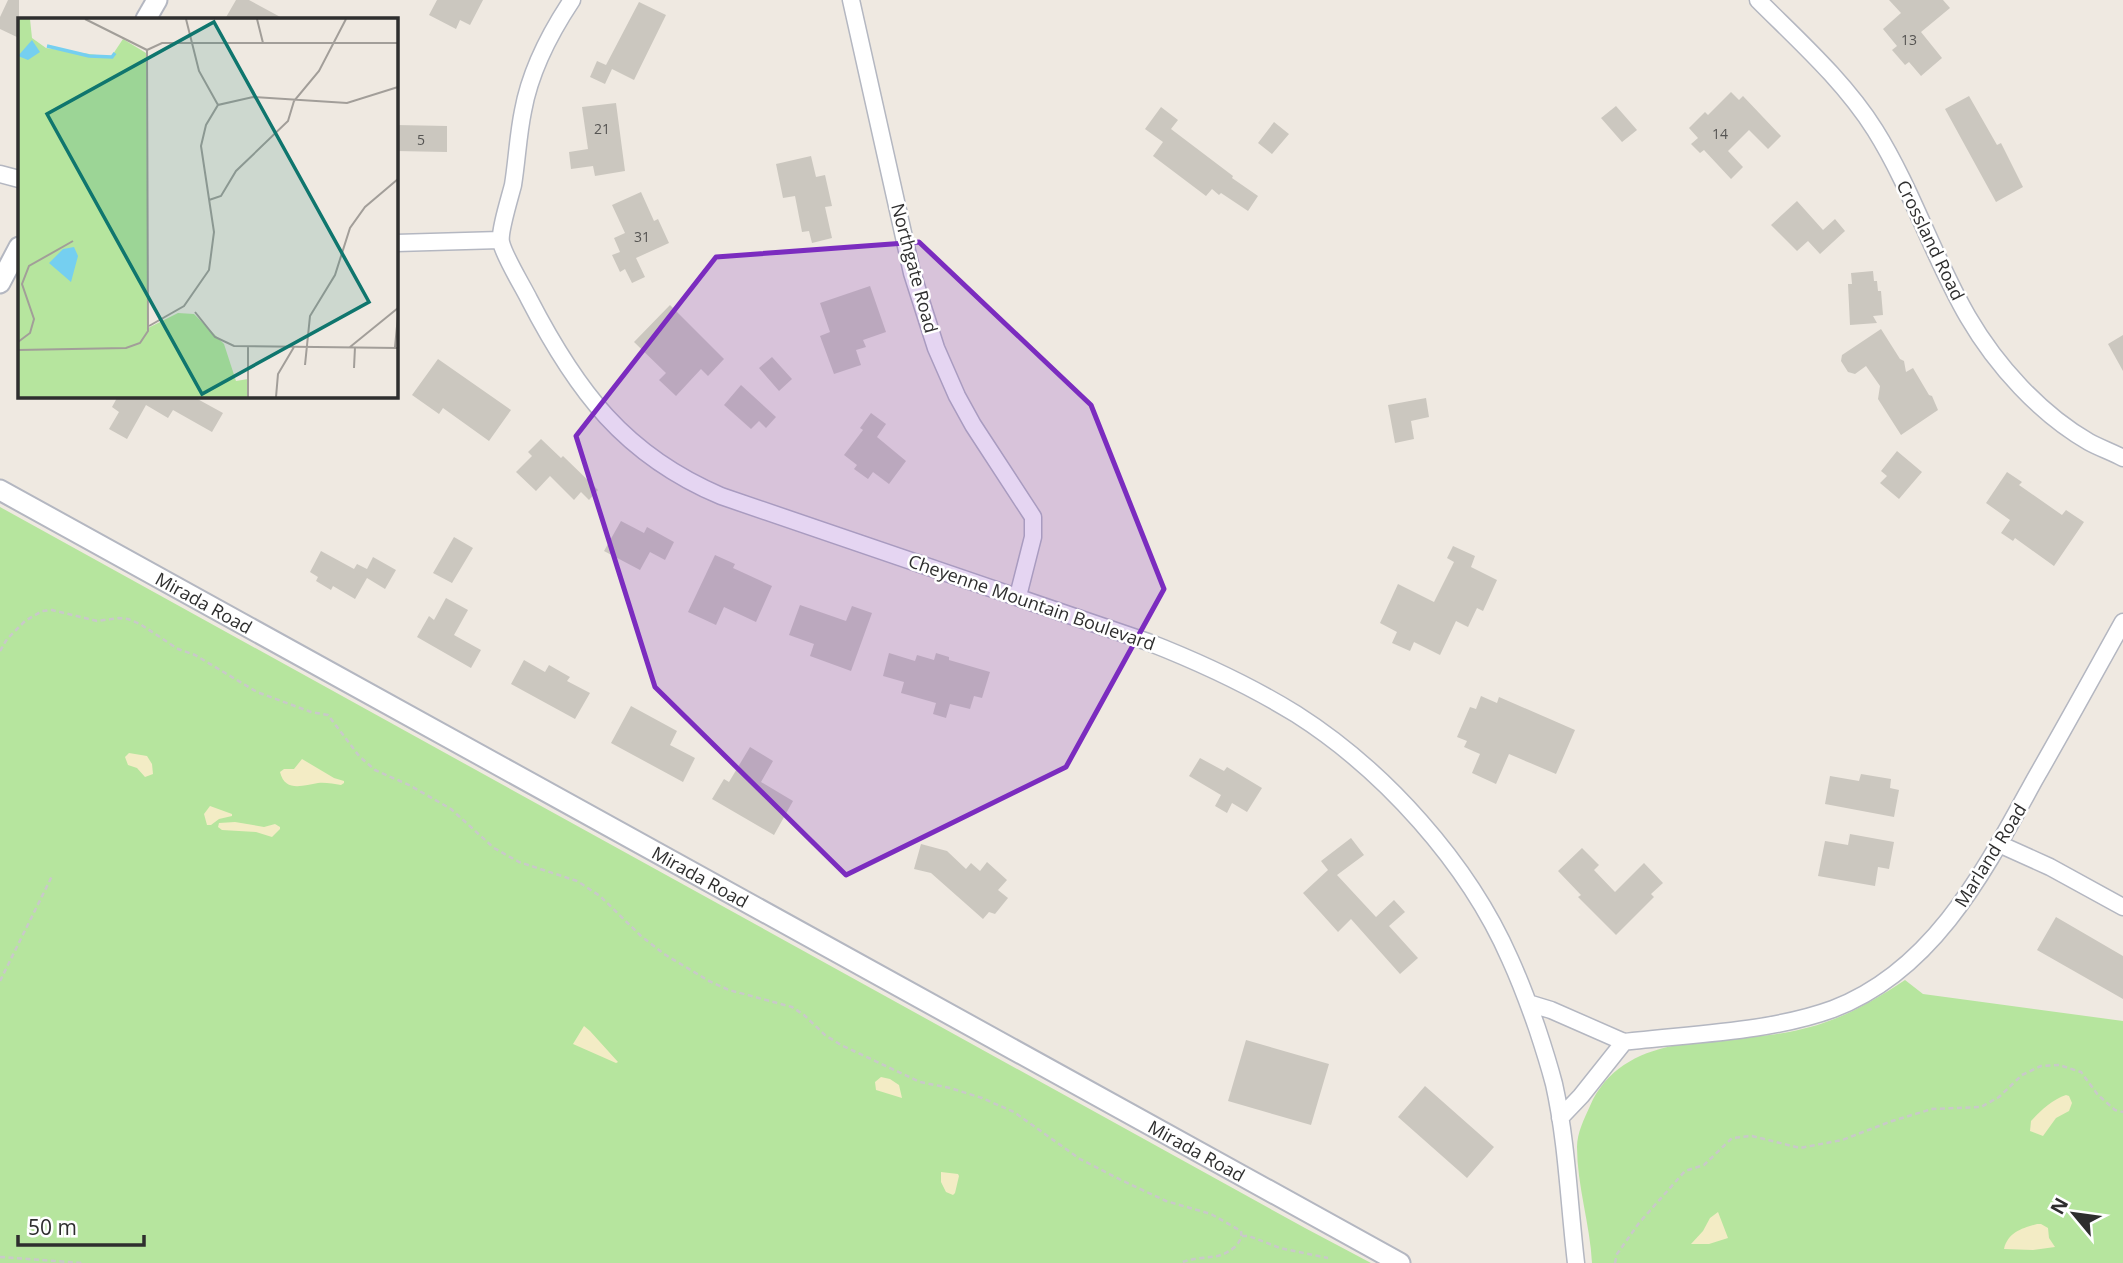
<svg xmlns="http://www.w3.org/2000/svg" width="2123" height="1263" font-family="'Open Sans',sans-serif">
  <style>
    .green { fill: #b6e59e }
    .sand { fill: #f3ecc5 }
    .building { fill: #cbc7bf }
    .lines { fill: none; stroke-linecap: round; stroke-linejoin: round }
    .minor-casing { stroke: #b4b7c1; stroke-width: 19 }
    .tertiary-casing { stroke: #b4b7c1; stroke-width: 23 }
    .path { stroke: #c9c9c9; stroke-width: 2.5; stroke-dasharray: 5 3.5; stroke-linecap: butt }
    .minor { stroke: #fff; stroke-width: 16 }
    .tertiary { stroke: #fff; stroke-width: 19 }
    .marked { fill: #7b2cbf; fill-opacity: 0.2; stroke: #7b2cbf; stroke-width: 5; stroke-linejoin: round }
    .labels { text-anchor: middle; dominant-baseline: central; stroke-width: 5; stroke-linejoin: round; paint-order: stroke }
    .number-label { font-size: 14px; fill: #555452 }
    .street-label { font-size: 18px; fill: #2e2e2e; stroke: #fff }
    .inset-river { fill: none; stroke: #75cff0; stroke-width: 3.5 }
    .inset-road { fill: none; stroke: #a29e99; stroke-width: 2 }
    .view { fill: #0f766e; fill-opacity: 0.15; stroke: #0f766e; stroke-width: 3.5 }
    .inset-edge { fill: none; stroke: #2e2e2e; stroke-width: 3.5 }
  </style>
  <rect width="100%" height="100%" fill="#efe9e1"/>
  <path class="green" d="M0,507L1305,1228L1371,1263H0Z
    M1905,980L1923,994L2123,1021V1263H1592C1590,1224 1577,1186 1577,1147C1577,1133 1584,1119 1590,1106C1624,1029 1721,1045 1789,1032C1836,1023 1867,1005 1905,980Z"/>
  <path class="sand" d="M129,753L147,756L152,764L153,774L145,777L137,768L128,765L125,757Z
    M302,759L334,778L344,781V783L341,785C334,784 325,782 318,783C304,785 285,793 280,772L284,769H294Z
    M210,806L232,814V816L219,819L211,825H207L204,814Z
    M235,822L264,827L275,824L280,827V829L272,837L256,832L222,830L218,827L219,823Z
    M584,1026L590,1031L618,1062L616,1063L573,1044Z
    M881,1077L890,1079L899,1085L902,1098L876,1090L875,1082Z
    M2066,1095L2069,1096L2072,1103L2069,1111L2056,1118L2043,1136L2030,1131L2031,1121C2040,1111 2053,1099 2066,1095Z
    M941,1172L958,1174L959,1176L955,1193L953,1195L946,1192L941,1182Z
    M1718,1212L1728,1238L1709,1244H1691L1703,1231L1710,1218Z
    M2037,1224H2041L2048,1228L2049,1238L2055,1247L2033,1250L2004,1249C2008,1232 2023,1228 2037,1224Z"/>
  <path class="building" d="M8,0H19V38L0,29V17Z
    M236,0H249L284,19H225Z
    M437,0H483L470,25L460,20L456,29L429,15Z
    M1889,0H1943L1950,8L1921,32L1942,58L1921,76L1909,62L1905,65L1892,50L1897,46L1883,29L1901,13Z
    M639,2L666,15L634,80L612,69L605,84L590,77L597,61L606,65Z
    M1731,92L1739,100L1743,96L1781,136L1768,149L1749,130L1728,151L1743,167L1731,179L1704,150L1700,153L1691,144L1698,138L1689,128L1705,112L1708,115Z
    M1969,96L1997,145L2001,143L2023,187L1996,202L1945,109Z
    M616,103L625,171L595,176L593,166L571,169L569,152L588,149L582,107Z
    M1616,106L1637,130L1622,142L1601,118Z
    M1161,107L1178,120L1171,129L1233,176L1232,178L1258,196L1248,211L1221,193L1219,195L1212,189L1206,196L1153,156L1163,142L1145,129Z
    M1274,122L1289,134L1272,154L1258,143Z
    M396,125L447,126V152L396,151Z
    M811,156L816,177L825,175L832,206L825,207L832,238L812,243L809,231L802,232L795,196L783,198L776,164Z
    M641,192L654,221L658,219L669,243L636,258L645,277L632,283L625,269L620,272L612,255L620,252L614,238L625,233L612,205Z
    M1797,201L1823,230L1835,219L1845,231L1820,254L1808,241L1797,251L1771,225Z
    M1873,271L1874,281H1877L1878,291H1881L1883,315L1873,316L1877,323L1850,325L1848,284H1852L1851,273Z
    M870,286L886,332L863,340L866,347L856,350L861,365L834,374L820,336L830,332L820,303Z
    M670,305L724,359L708,376L701,369L676,396L659,380L666,373L634,342Z
    M1881,329L1900,359L1904,361L1906,372L1913,368L1929,395L1932,396L1938,410L1901,435L1878,399L1880,386L1866,366L1855,374L1848,372L1841,361L1842,355Z
    M2123,335V371L2108,344Z
    M772,357L792,379L779,391L759,368Z
    M438,359L511,410L489,441L443,408L439,414L412,395Z
    M741,385L776,417L766,428L759,421L751,429L724,405Z
    M118,396H192L223,413L212,432L173,410L168,418L146,405L127,439L109,429L119,412L112,407Z
    M1426,398L1429,417L1411,421L1414,439L1395,443L1388,405Z
    M871,413L886,424L877,437L906,461L889,484L873,472L868,479L854,469L857,465L844,455L863,430L860,428Z
    M541,439L561,458L563,456L598,490L589,500L581,492L574,500L550,476L536,491L516,472L532,456L528,452Z
    M1897,451L1922,472L1899,499L1880,483L1887,476L1881,471Z
    M2007,472L2022,482L2019,485L2062,515L2066,510L2084,522L2054,566L2015,538L2013,541L2001,533L2010,520L1986,503Z
    M621,521L644,533L647,527L674,542L665,560L650,552L640,570L604,551Z
    M454,537L473,548L452,583L433,573Z
    M1453,546L1475,556L1471,567L1497,580L1483,611L1477,608L1468,627L1456,621L1440,655L1414,642L1410,651L1392,643L1397,632L1380,623L1398,584L1434,602L1454,562L1447,558Z
    M321,551L354,569L357,564L367,569L373,557L396,570L385,589L367,578L355,599L333,586L331,590L316,581L318,577L310,572Z
    M715,555L735,564L733,568L772,586L756,622L724,607L716,625L688,612Z
    M446,598L468,610L454,635L481,650L471,668L417,637L429,616L434,620Z
    M800,605L846,621L852,606L872,613L851,671L810,656L814,644L789,635Z
    M889,653L915,661L917,655L934,660L936,653L949,657V660L990,672L982,698L974,696L970,709L950,704L946,718L933,714L936,703L901,693L904,682L883,676Z
    M524,660L545,672L549,665L570,677L567,681L590,693L575,719L511,684Z
    M1481,696L1497,703L1499,697L1575,730L1556,774L1509,754L1496,784L1472,773L1480,754L1464,747L1467,741L1457,737L1470,707L1476,709Z
    M631,706L677,731L670,745L695,758L683,782L611,743Z
    M750,747L773,761L761,782L793,801L774,835L712,799L724,779L729,782Z
    M1200,758L1224,771L1227,767L1262,788L1247,812L1232,803L1227,813L1215,806L1221,795L1189,776Z
    M1861,774L1891,779L1890,788L1899,790L1894,817L1825,804L1830,776L1859,781Z
    M1850,834L1894,842L1889,869L1878,867L1875,886L1818,876L1825,841L1848,845Z
    M1351,838L1364,855L1337,875L1376,917L1394,900L1405,912L1389,926L1418,958L1400,974L1351,919L1338,932L1303,893L1328,870L1321,861Z
    M921,844L947,851L966,869L971,863L980,871L987,862L1007,880L998,890L1008,898L995,914L989,912L983,919L931,873L914,869Z
    M1582,848L1599,865L1594,870L1615,892L1644,863L1663,883L1651,894L1654,897L1616,935L1578,897L1581,895L1558,871Z
    M2056,917L2123,956V999L2037,950Z
    M1246,1040L1329,1064L1311,1125L1228,1101Z
    M1425,1086L1494,1147L1467,1178L1398,1117Z"/>
  <g class="lines">
    <defs>
      <path id="minor" d="M572,0C550,33 530,72 523,111C518,135 517,160 513,185C510,197 499,232 501,242C504,256 522,285 529,299C576,390 624,455 721,496L1148,642C1199,662 1249,685 1296,714C1384,770 1468,863 1510,959C1520,981 1529,1005 1537,1028C1543,1046 1549,1065 1554,1084C1567,1142 1569,1204 1576,1263
        M851,0L912,273L936,348L957,396L973,425L1033,517V537L1018,596
        M1758,0C1799,41 1844,81 1875,130C1912,189 1933,257 1968,317C1996,365 2040,414 2089,442C2100,448 2112,452 2123,458
        M0,174L19,179
        M396,243L500,240
        M1999,844L2050,867L2123,907
        M1528,1003L1551,1010L1624,1042
        M1624,1042C1691,1034 1770,1032 1833,1009C1935,970 1986,868 2035,779C2065,727 2094,674 2123,622
        M1560,1118L1581,1096L1624,1042"/>
      <g id="tertiary">
        <path d="M146,19L157,0"/>
        <path d="M0,283L19,247"/>
        <path id="s1" d="M0,490L1400,1263"/>
      </g>
    </defs>
    <use href="#minor" class="minor-casing"/>
    <use href="#tertiary" class="tertiary-casing"/>
    <path class="path" d="M0,651L7,639L25,621L42,611L52,610L97,621L119,618L128,619L140,624L178,649L195,655L257,692L311,712L328,715L359,756L375,770L411,786L451,809L494,848L519,862L577,881L600,896L641,936L664,954L709,981L729,990L792,1007L804,1015L825,1035L841,1045L920,1082L950,1088L982,1098L1014,1112L1080,1159L1121,1180L1166,1201L1211,1214L1241,1231C1242,1237 1240,1241 1236,1246C1216,1263 1206,1253 1180,1263
      M0,981L52,876
      M1242,1236H1249L1280,1248L1328,1258
      M0,1257L83,1263
      M1615,1263L1617,1254L1639,1223L1685,1171L1704,1165L1732,1138L1752,1136L1800,1148L1842,1140L1892,1121L1932,1109L1981,1107L1999,1097L2022,1075L2041,1066L2059,1065L2081,1072L2098,1095L2115,1110L2123,1112"/>
    <use href="#minor" class="minor"/>
    <use href="#tertiary" class="tertiary"/>
  </g>
  <path class="marked" d="M919,242L1091,405L1164,589L1066,767L846,875L655,687L576,436L716,257Z"/>
  <g class="labels">
    <g class="number-label">
      <text x="1909" y="39">13</text>
      <text x="602" y="128">21</text>
      <text x="1720" y="133">14</text>
      <text x="421" y="139">5</text>
      <text x="642" y="236">31</text>
    </g>
    <g class="street-label">
      <text transform="translate(1931 240) rotate(64)">Crossland Road</text>
      <text transform="translate(915 268) rotate(75)">Northgate Road</text>
      <text stroke="none"><textPath href="#s1" startOffset="233">Mirada Road</textPath></text>
      <text transform="translate(1032 602) rotate(19)">Cheyenne Mountain Boulevard</text>
      <text transform="translate(1990 855) rotate(-58)">Marland Road</text>
      <text stroke="none"><textPath href="#s1" startOffset="800">Mirada Road</textPath></text>
      <text stroke="none"><textPath href="#s1" startOffset="1367">Mirada Road</textPath></text>
    </g>
  </g>
  <g transform="translate(18 18)">
    <rect width="380" height="380" fill="#efe9e1"/>
    <path d="M0,1H12L14,20L28,30L93,39L105,21L128,35L130,310L160,295L176,296L206,326L218,363L230,361L229,379H0Z" fill="#b6e59e"/>
    <path d="M14,22L22,34L10,42L0,38ZM56,229L60,238L53,264L31,245L45,231Z" fill="#75cff0"/>
    <path class="inset-river" d="M29,28L71,38L94,39L97,35"/>
    <path class="inset-road" d="M67,1L129,32M168,1L181,53L200,87M239,1L245,25M129,32L144,25H380M191,182L203,178L218,153L270,103L276,83L301,53L328,1M177,294L197,319L216,328L380,330M131,308L166,288L191,252L196,214L183,128L188,107L200,87L235,79L329,85L380,69M0,324L12,315L16,301L4,266L11,248L55,223M332,329L380,290M377,329L380,298M0,332L108,330L122,325L130,313L129,32M287,347L292,298L317,257L332,210L347,189L380,161M336,350L337,329M230,379V329M258,379L260,356L276,329"/>
    <path class="view" d="M196,4L351,284L184,376L29,96Z"/>
    <rect width="380" height="380" class="inset-edge"/>
  </g>
  <g transform="translate(2074 1214) rotate(299)" stroke="#ffffff" stroke-width="5" paint-order="stroke">
  <path d="M0-5L12 26L0 18L-12 26Z" fill="#2e2e2e"/>
  <text y="-10" font-size="19" font-weight="bold" text-anchor="middle" fill="#2e2e2e">N</text>
  </g>
  <path d="M18 1235v10h126v-10" fill="none" stroke="#2e2e2e" stroke-width="3.5"/>
  <text x="28" y="1235" font-size="21" fill="#2e2e2e" stroke="#ffffff" stroke-width="5" paint-order="stroke">50 m</text>
</svg>
